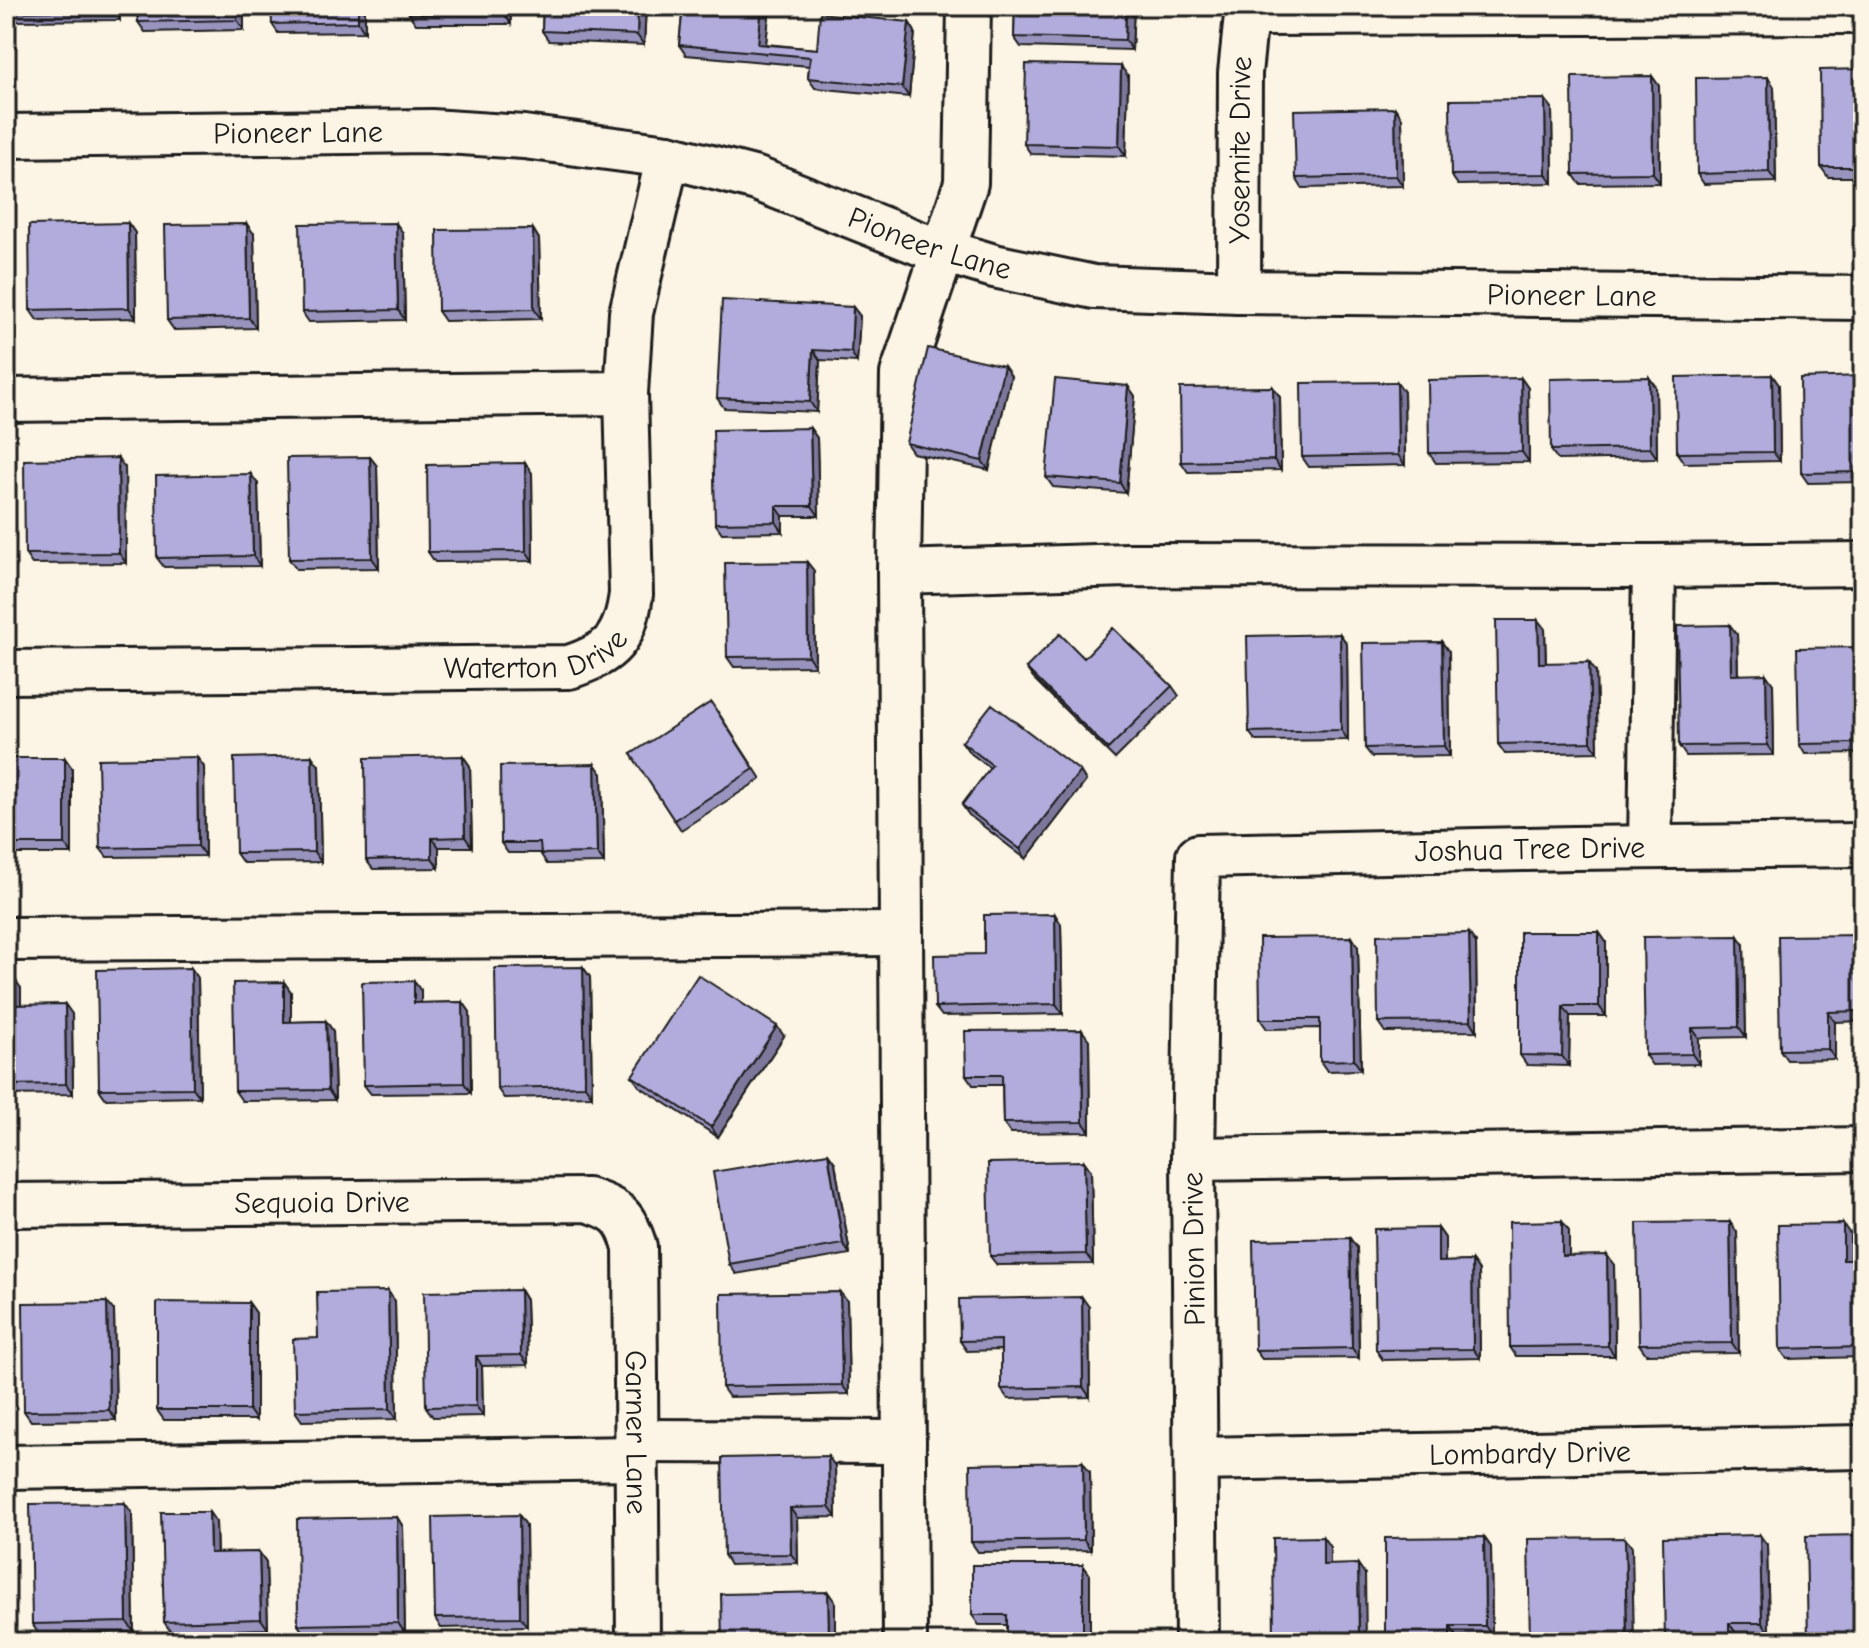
<svg xmlns="http://www.w3.org/2000/svg" width="1869" height="1648" font-family="'Comic Neue',sans-serif">
  <style>
    .lines { fill: none; stroke-linecap: round; stroke-linejoin: round }
    .minor-casing { stroke: #1c1c1c; stroke-width: 48 }
    .minor { stroke: #fcf5e5; stroke-width: 42 }
    .wall { fill: #9994be; stroke: #1c1c1c; stroke-width: 2 }
    .shaded-wall { fill: #7d789b; stroke: #1c1c1c; stroke-width: 2 }
    .building { fill: #b2acdd; stroke: #1c1c1c; stroke-width: 2 }
    .labels { text-anchor: middle; dominant-baseline: central; stroke-width: 7; stroke-linejoin: round; paint-order: stroke }
    .street-label { font-size: 30px; fill: #1c1c1c; stroke: #fcf5e5 }
  </style>
  <rect width="100%" height="100%" fill="#fcf5e5"/>
  <filter id="ink" filterUnits="userSpaceOnUse"><feTurbulence type="fractalNoise" baseFrequency=".0125" numOctaves="2"/><feDisplacementMap in="SourceGraphic" scale="16" xChannelSelector="R" yChannelSelector="G"/><feConvolveMatrix kernelMatrix="1 2 1 2 8 2 1 2 1" color-interpolation-filters="sRGB"/></filter>
  <g filter="url(#ink)">
    <g class="lines">
      <defs>
        <g id="minor">
          <path d="M1246,14L1863,12"/>
          <path id="s1" d="M6,136L431,131L524,137L668,156L757,179L924,245L994,266L1094,287L1239,292L1863,298"/>
          <path id="s2" d="M1239,292L1240,73L1247,6"/>
          <path d="M6,400L626,393"/>
          <path d="M899,572L1128,565L1654,566L1863,564"/>
          <path id="s3" d="M6,672L569,667C612,653 625,639 631,594L626,393L631,313L668,156"/>
          <path d="M1650,847L1654,566"/>
          <path d="M6,939L901,934"/>
          <path d="M1193,1159L1863,1149"/>
          <path id="s4" d="M6,1205L587,1200C618,1209 626,1217 635,1247L638,1642"/>
          <path d="M637,1441L904,1442"/>
          <path id="s5" d="M1196,1459L1863,1447"/>
          <path d="M6,1467L637,1458"/>
          <path d="M905,1642L899,572L902,374L966,183L969,6"/>
          <path id="s6" d="M1197,1642L1193,1159L1198,856L1573,848L1863,845"/>
        </g>
      </defs>
      <use href="#minor" class="minor-casing"/>
      <use href="#minor" class="minor"/>
    </g>
    <path class="wall" d="M120,6V20L13,21L6,12Z
      M244,6V30L145,32L138,22Z
      M365,6V32L278,33L272,24Z
      M510,6L511,24H416L409,14Z
      M543,6H646L644,45L549,41L542,31Z
      M683,6H770L766,44L817,49L909,22L915,32L909,97L815,88L808,78L809,66L686,55L679,45Z
      M1015,6H1134L1132,50L1021,47L1014,37Z
      M1863,69V177H1828L1821,167Z
      M1128,76L1126,156L1031,154L1024,144Z
      M1652,76L1659,86L1660,183L1580,184L1573,174Z
      M1768,77L1774,87L1776,182L1704,184L1697,174Z
      M1545,99L1552,108L1553,183L1458,185L1451,175Z
      M1395,108L1402,118L1403,186L1302,188L1296,178Z
      M128,223L135,233L136,318L37,320L30,310Z
      M533,229L539,239L541,319L445,321L438,311Z
      M403,233L405,320L309,322L302,312Z
      M254,234L256,328L174,330L167,320Z
      M853,307L860,316L857,362L820,360L817,412L724,408L717,398Z
      M1004,366L1011,376L989,470L913,453L906,443Z
      M1772,375L1779,385L1780,461L1684,463L1677,453Z
      M1863,376V482L1808,483L1801,473Z
      M1521,378L1528,388L1529,462L1436,463L1429,453Z
      M1397,382L1404,392L1405,465L1309,467L1302,457Z
      M1128,386L1135,396L1126,493L1053,487L1046,477Z
      M1273,387L1280,397L1281,470L1188,472L1181,462Z
      M1656,387L1657,458L1558,460L1551,450Z
      M810,428L817,438L819,516H783V532L722,533L715,523Z
      M370,457L377,466L379,568L296,569L289,559Z
      M525,463L532,473L533,561L435,562L428,552Z
      M125,468L126,563L32,564L25,554Z
      M258,484L260,566L164,567L157,558Z
      M807,562L814,571L815,666L734,667L727,657Z
      M1545,629L1546,663L1596,672L1598,752L1505,754L1498,744Z
      M1340,634L1347,644L1348,740L1256,741L1249,732Z
      M1737,634L1738,674L1773,684L1774,755L1686,756L1679,746Z
      M1863,647V753L1805,754L1799,744Z
      M1449,652L1450,756L1372,757L1365,748Z
      M1084,658L1172,686L1179,696L1115,759L1033,678L1026,668Z
      M718,712L761,779L681,830L631,754Z
      M962,742L1080,771L1086,781L1026,859L969,815L962,805L990,768L969,752Z
      M463,756L470,766L472,847H439V868L373,869L366,860Z
      M197,757L204,767L205,856L107,857L100,848Z
      M6,758L72,768V854H10V882H6Z
      M319,766L321,862L243,863L236,853Z
      M602,774L604,863L547,864L540,853H508L501,843Z
      M1061,924L1063,1014L942,1016L935,1007L984,954Z
      M1599,932L1606,942V1016H1570L1569,1066L1527,1065L1520,1055Z
      M1863,935V1021L1835,1022V1059L1787,1060L1780,1050Z
      M1352,937L1358,947L1361,1070L1327,1071L1320,1061V1028L1267,1029L1260,1019Z
      M1476,943L1477,1031L1385,1032L1378,1022Z
      M1744,945L1746,1037L1699,1038V1064L1652,1065L1645,1055Z
      M583,967L590,977L592,1096L504,1098L497,1088Z
      M191,968L198,978L200,1097L106,1099L99,1089Z
      M6,978L21,988V1004L72,1014L73,1094L6,1095Z
      M284,982L291,992V1022L326,1021L333,1031L335,1100L242,1101L235,1091Z
      M421,991V1003L463,1002L470,1012L471,1093L371,1094L364,1085Z
      M784,1036L718,1137L639,1086L632,1076Z
      M1089,1040L1090,1132L1010,1133L1003,1123L1002,1085H973L966,1075Z
      M828,1153L835,1163L850,1254L736,1274L729,1264Z
      M1084,1161L1091,1171L1093,1264L997,1265L990,1256Z
      M1438,1228L1445,1238V1262L1472,1261L1479,1271L1480,1358L1383,1360L1376,1350Z
      M1569,1231V1256L1614,1265L1615,1356H1516L1510,1347Z
      M1737,1232L1739,1353L1646,1354L1639,1344Z
      M1850,1234V1260H1863V1357L1787,1359L1780,1349Z
      M1357,1248L1359,1358L1262,1359L1255,1350Z
      M520,1290L526,1300L528,1365L482,1366L483,1416L433,1417L426,1407Z
      M395,1301L397,1419L302,1421L295,1411L318,1338Z
      M847,1301L849,1394L729,1397L722,1387Z
      M249,1303L256,1313V1420H164L157,1410Z
      M1089,1307L1090,1397L1008,1399L1001,1389V1350L967,1351L960,1341Z
      M114,1311L116,1420L31,1421L24,1411Z
      M835,1466L836,1517L797,1518L798,1563L730,1565L724,1555Z
      M1090,1472L1091,1550L978,1552L971,1542Z
      M132,1513L134,1632L39,1634L32,1624Z
      M519,1515L526,1525L527,1626L441,1628L435,1618Z
      M397,1517L403,1527L405,1633L305,1635L298,1625Z
      M216,1522L217,1553L259,1552L266,1562L268,1629L171,1632L164,1622Z
      M1863,1535V1642H1808Z
      M1484,1537L1491,1547L1492,1635L1456,1636V1642H1385Z
      M1767,1545L1769,1633H1736V1642H1665Z
      M1083,1565L1090,1575V1642H1007V1625H979L972,1615Z
      M835,1602V1642H722Z"/>
    <path class="shaded-wall" d="M113,6H120V20L113,10Z
      M237,6H244V30L237,20Z
      M358,6H365V32L358,22Z
      M504,6H510L511,24L504,14Z
      M638,6H646L644,45L637,35Z
      M762,6H770L765,53L758,44Z
      M1126,6H1134L1132,50L1125,40Z
      M909,22L915,32L909,97L902,87Z
      M1121,66L1128,76L1126,156L1119,146Z
      M1652,76L1659,86L1660,183L1653,173Z
      M1768,77L1774,87L1776,182L1769,172Z
      M1545,99L1552,108L1553,183L1546,174Z
      M1395,108L1402,118L1403,186L1396,176Z
      M128,223L135,233L136,318L129,308Z
      M396,223L403,233L405,320L398,310Z
      M247,224L254,234L256,328L249,318Z
      M533,229L539,239L541,319L534,309Z
      M853,307L860,316L857,362L851,352Z
      M813,350L820,360L817,412L810,402Z
      M1004,366L1011,376L989,470L982,461Z
      M1772,375L1779,385L1780,461L1773,452Z
      M1649,377L1656,387L1657,458L1650,448Z
      M1521,378L1528,388L1529,462L1522,452Z
      M1397,382L1404,392L1405,465L1398,455Z
      M1128,386L1135,396L1126,493L1120,483Z
      M1273,387L1280,397L1281,470L1274,460Z
      M810,428L817,438L819,516L812,506Z
      M370,457L377,466L379,568L372,558Z
      M118,458L125,468L126,563L119,553Z
      M525,463L532,473L533,561L526,551Z
      M251,474L258,484L260,566L253,556Z
      M776,506L783,516V532L776,522Z
      M807,562L814,571L815,666L808,656Z
      M1538,620L1545,629L1546,672L1539,663Z
      M1730,625L1737,634L1738,684L1731,675Z
      M1340,634L1347,644L1348,740L1341,730Z
      M1442,642L1449,652L1450,756L1444,746Z
      M1589,662L1596,672L1598,752L1591,742Z
      M1766,674L1773,684L1774,755L1767,745Z
      M312,756L319,766L321,862L314,852Z
      M463,756L470,766L472,847L465,837Z
      M197,757L204,767L205,856L198,846Z
      M65,758L72,768V854L65,844Z
      M595,764L602,774L604,863L597,853Z
      M1080,771L1086,781L1026,859L1020,849Z
      M432,838L439,847V868L432,858Z
      M6,848L10,854V882L6,876Z
      M1055,914L1061,924L1063,1014L1056,1004Z
      M1599,932L1606,942V1016L1599,1006Z
      M1469,933L1476,943L1477,1031L1471,1021Z
      M1738,936L1744,945L1746,1037L1739,1027Z
      M1352,937L1358,947L1361,1070L1354,1060Z
      M583,967L590,977L592,1096L585,1086Z
      M191,968L198,978L200,1097L193,1088Z
      M14,978L21,988V1014L14,1005Z
      M414,981L421,991V1013L414,1003Z
      M284,982L291,992V1032L284,1022Z
      M463,1002L470,1012L471,1093L464,1083Z
      M65,1004L72,1014L73,1094L66,1084Z
      M1563,1006L1570,1016L1569,1066L1562,1056Z
      M1828,1012L1835,1022V1059L1828,1049Z
      M326,1021L333,1031L335,1100L328,1090Z
      M777,1026L784,1036L718,1137L711,1127Z
      M1692,1028L1699,1038V1064L1692,1054Z
      M1082,1030L1089,1040L1090,1132L1083,1122Z
      M828,1153L835,1163L850,1254L843,1244Z
      M1084,1161L1091,1171L1093,1264L1086,1254Z
      M1562,1221L1569,1231V1266L1562,1256Z
      M1730,1222L1737,1232L1739,1353L1732,1343Z
      M1843,1224L1850,1234V1270L1843,1260Z
      M1438,1228L1445,1238V1272L1438,1262Z
      M1350,1238L1357,1248L1359,1358L1352,1348Z
      M1607,1255L1614,1265L1615,1356L1608,1346Z
      M1472,1261L1479,1271L1480,1358L1473,1349Z
      M520,1290L526,1300L528,1365L521,1355Z
      M388,1291L395,1301L397,1419L390,1409Z
      M840,1292L847,1301L849,1394L842,1385Z
      M1082,1297L1089,1307L1090,1397L1083,1387Z
      M107,1302L114,1311L116,1420L109,1410Z
      M249,1303L256,1313V1420L249,1410Z
      M476,1356L482,1366L483,1416L476,1406Z
      M828,1456L835,1466L836,1517L829,1507Z
      M1083,1462L1090,1472L1091,1550L1084,1540Z
      M125,1503L132,1513L134,1632L127,1622Z
      M790,1508L797,1518L798,1563L791,1554Z
      M209,1512L216,1522L217,1563L210,1553Z
      M519,1515L526,1525L527,1626L520,1617Z
      M397,1517L403,1527L405,1633L398,1623Z
      M1760,1535L1767,1545L1769,1633L1762,1623Z
      M1323,1537L1330,1547V1575L1323,1565Z
      M1484,1537L1491,1547L1492,1635L1485,1626Z
      M1625,1538L1632,1547L1634,1642H1627Z
      M259,1552L266,1562L268,1629L261,1619Z
      M1358,1564L1365,1574L1366,1642H1359Z
      M1083,1565L1090,1575V1642H1083Z
      M828,1592L835,1602V1642H830L829,1640Z
      M1729,1623L1736,1633V1642H1729Z
      M1856,1625L1863,1635V1642H1856Z
      M1450,1626L1456,1636V1642H1450Z"/>
    <path class="building" d="M6,6H113V10L6,12Z
      M138,6H237V20L138,22Z
      M271,6H358V22L272,24Z
      M409,6H504V14H409Z
      M543,6H638L637,35L542,31Z
      M683,6H762L758,44L817,49L820,13L909,22L902,87L808,78L810,57L679,45Z
      M1015,6H1126L1125,40L1014,37Z
      M1026,64L1121,66L1119,146L1024,144Z
      M1863,69V167H1821L1820,70Z
      M1652,76L1653,173L1573,174L1572,77Z
      M1768,77L1769,172L1697,174L1696,78Z
      M1545,99L1546,174L1451,175L1450,100Z
      M1395,108L1396,176L1296,178L1294,110Z
      M128,223L129,308L30,310L29,225Z
      M396,223L398,310L302,312L300,224Z
      M247,224L249,318L167,320L165,225Z
      M533,229L534,309L438,311L437,230Z
      M722,300L853,307L851,352L813,350L810,402L717,398Z
      M928,348L1004,366L982,461L906,443Z
      M1772,375L1773,452L1677,453L1676,377Z
      M1863,376V472L1801,473L1800,378Z
      M1649,377L1650,448L1551,450L1550,379Z
      M1521,378L1522,452L1429,453L1428,380Z
      M1055,379L1128,386L1120,483L1046,477Z
      M1397,382L1398,455L1302,457L1301,383Z
      M1273,387L1274,460L1181,462L1180,388Z
      M810,428L812,506H776V522L715,523L713,430Z
      M370,457L372,558L289,559L287,458Z
      M118,458L119,553L25,554L24,460Z
      M525,463L526,551L428,552L427,465Z
      M251,474L253,556L157,558L156,476Z
      M807,562L808,656L727,657L725,563Z
      M1496,620H1538L1539,663L1589,662L1591,742L1498,744Z
      M1730,625L1731,675L1766,674L1767,745L1679,746L1677,626Z
      M1113,628L1172,686L1108,749L1026,668L1060,634L1084,658Z
      M1340,634L1341,730L1249,732L1247,636Z
      M1442,642L1444,746L1365,748L1363,643Z
      M1863,647V743L1799,744L1797,648Z
      M711,702L754,769L674,820L631,754Z
      M992,704L1080,771L1020,849L962,805L992,765L962,742Z
      M312,756L314,852L236,853L234,758Z
      M463,756L465,837L432,838V858L366,860L365,758Z
      M197,757L198,846L100,848L98,759Z
      M6,758H65V844H6Z
      M595,764L597,853L541,854L540,843H501L500,766Z
      M1055,914L1056,1004L935,1007L934,955L984,954V915Z
      M1520,932H1599V1006H1563L1562,1056L1520,1055Z
      M1469,933L1471,1021L1378,1022L1377,935Z
      M1863,935V1011L1828,1012V1049L1780,1050L1778,936Z
      M1738,936L1739,1027L1692,1028V1054L1645,1055L1643,937Z
      M1352,937L1354,1060L1320,1061V1019H1260L1259,938Z
      M583,967L585,1086L497,1088L495,968Z
      M191,968L193,1088L99,1089L97,970Z
      M698,975L777,1026L711,1127L632,1076Z
      M6,978H14V1005L65,1004L66,1084L6,1085Z
      M414,981V1003L463,1002L464,1083L364,1085L362,982Z
      M284,982V1022L326,1021L328,1090L235,1091L233,983Z
      M1082,1030L1083,1122L1003,1123L1002,1075H966L965,1031Z
      M828,1153L843,1244L729,1264L713,1172Z
      M1084,1161L1086,1254L990,1256L988,1163Z
      M1562,1221V1256L1607,1255L1608,1346L1510,1347L1509,1222Z
      M1730,1222L1732,1343L1639,1344L1637,1223Z
      M1843,1224V1260H1863V1347L1780,1349L1778,1225Z
      M1438,1228V1262L1472,1261L1473,1349L1376,1350L1374,1229Z
      M1350,1238L1352,1348L1255,1350L1253,1240Z
      M520,1290L521,1355L476,1356V1406L426,1407L424,1292Z
      M388,1291L390,1409L295,1411L293,1339L318,1338L317,1292Z
      M840,1292L842,1385L722,1387L721,1294Z
      M1082,1297L1083,1387L1001,1389V1340L960,1341L959,1299Z
      M107,1302L109,1410L24,1411L23,1303Z
      M157,1302L249,1303V1410H157Z
      M828,1456L829,1507L790,1508L791,1554L724,1555L722,1458Z
      M1083,1462L1084,1540L971,1542L970,1464Z
      M125,1503L127,1622L32,1624L30,1504Z
      M161,1512H209L210,1553L259,1552L261,1619L164,1622Z
      M519,1515L520,1617L435,1618L433,1517Z
      M397,1517L398,1623L298,1625L297,1519Z
      M1760,1535L1762,1623H1729V1642H1665L1663,1537Z
      M1863,1535V1625H1856V1642H1808L1806,1536Z
      M1323,1537V1565L1358,1564L1359,1642H1274L1273,1538Z
      M1484,1537L1485,1626H1450V1642H1385V1538Z
      M1625,1538L1627,1642H1530L1528,1539Z
      M972,1565H1083V1642H1007V1615H972Z
      M828,1592L829,1640L722,1642L721,1594Z"/>
  </g>
  <g class="labels">
    <g class="street-label">
      <text stroke="none"><textPath href="#s1" startOffset="292">Pioneer Lane</textPath></text>
      <text stroke="none"><textPath href="#s2" startOffset="142">Yosemite Drive</textPath></text>
      <text stroke="none"><textPath href="#s1" startOffset="940">Pioneer Lane</textPath></text>
      <text stroke="none"><textPath href="#s1" startOffset="1588">Pioneer Lane</textPath></text>
      <text stroke="none"><textPath href="#s3" startOffset="532">Waterton Drive</textPath></text>
      <text stroke="none"><textPath href="#s6" startOffset="1118">Joshua Tree Drive</textPath></text>
      <text stroke="none"><textPath href="#s4" startOffset="316">Sequoia Drive</textPath></text>
      <text transform="translate(1194 1249) rotate(-91)">Pinion Drive</text>
      <text stroke="none"><textPath href="#s4" startOffset="838">Garner Lane</textPath></text>
      <text stroke="none"><textPath href="#s5" startOffset="334">Lombardy Drive</textPath></text>
    </g>
  </g>
  <rect width="1869" height="1648" fill="none" stroke="#fcf5e5" stroke-width="32"/>
  <rect x="16" y="16" width="1837" height="1616" fill="none" stroke="#1c1c1c" stroke-width="3" filter="url(#ink)"/>
</svg>
